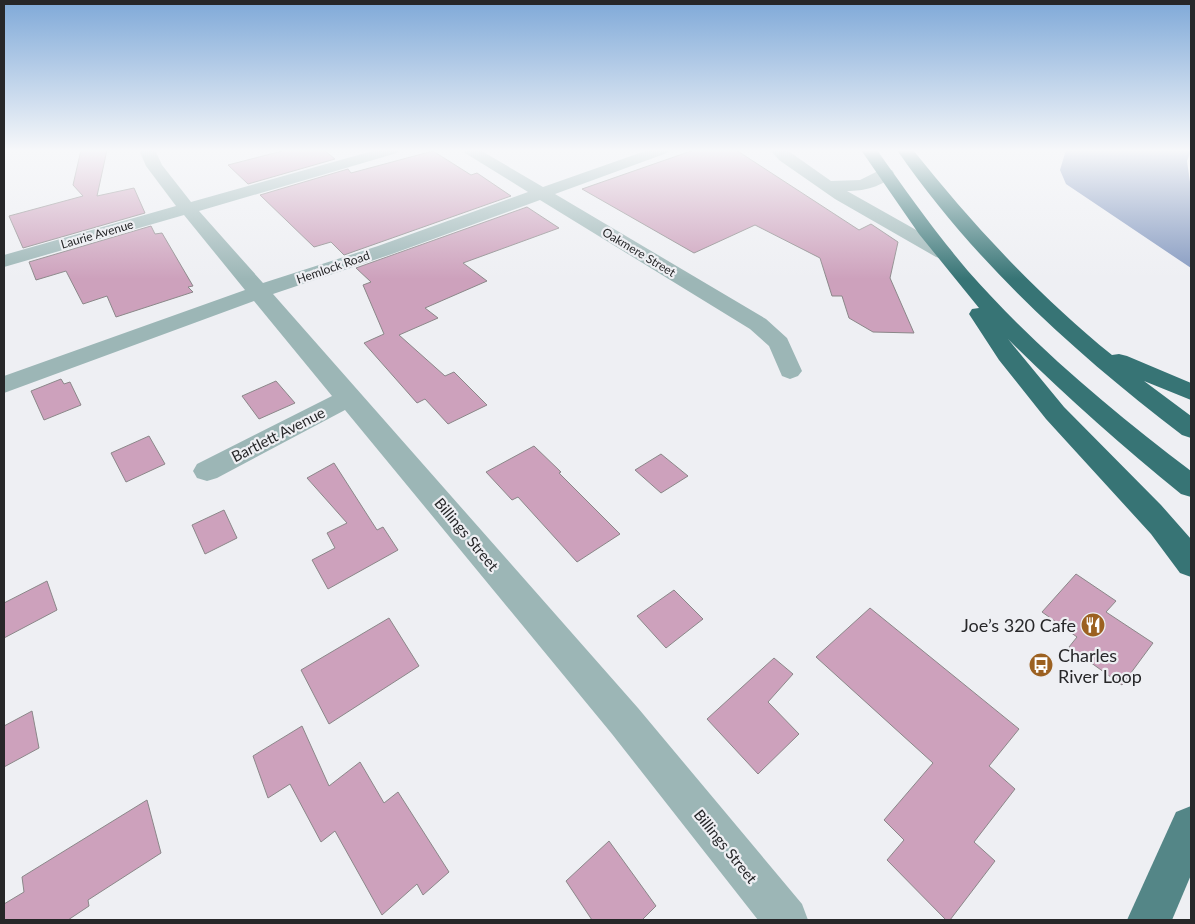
<svg xmlns="http://www.w3.org/2000/svg" width="1195" height="924" font-family="Lato,sans-serif">
  <style>
    .water { fill: #8398bf }
    .building { fill: #cda1bc; stroke: #8b8789 }
    .lines { fill: none; stroke-linecap: round; stroke-linejoin: round }
    .minor { fill: #9cb6b6; fill-rule: evenodd }
    .major { fill: #548687; fill-rule: evenodd }
    .highway { fill: #377475; fill-rule: evenodd }
    .labels { text-anchor: middle; dominant-baseline: central; stroke-width: 4.5; stroke-linejoin: round; paint-order: stroke }
    .far-street-label { font-size: 12px; fill: #272729; stroke: #eeeff3 }
    .street-label { font-size: 15px; fill: #272729; stroke: #eeeff3 }
    .near-poi-label { font-size: 18px; fill: #272729; stroke: #eeeff3; text-anchor: end }
  </style>
  <rect width="100%" height="100%" fill="#eeeff3"/>
  <path class="water" d="M1066,150H1191L1187,161L1191,189V268L1066,184L1060,170Z"/>
  <path class="building" d="M81,150H107L97,196L134,188L145,213L23,248L9,216L83,196L73,185Z
    M286,150H324L335,159L248,184L228,165Z
    M694,150H736L859,230L871,224L898,242L890,278L914,333L873,332L849,318L842,296H832L820,258L755,225L694,253L582,189Z
    M433,151L471,175L477,173L511,196L344,255L331,242L314,247L260,195L348,169L351,173Z
    M527,207L559,228L463,263L487,281L425,308L438,318L399,335L445,376L454,372L487,405L448,424L425,399L417,403L364,343L384,334L363,285L371,282L356,268Z
    M151,226L155,234L162,233L193,286L188,287L193,292L116,317L107,296L83,304L66,271L36,280L29,262Z
    M61,379L64,384L70,382L81,405L44,420L31,391Z
    M276,381L295,403L259,419L242,396Z
    M149,436L165,464L126,482L111,453Z
    M534,446L561,472L559,473L620,534L577,562L518,497L512,500L486,472Z
    M661,454L688,476L661,493L635,470Z
    M334,463L377,530L383,527L398,550L328,589L312,560L335,548L327,533L347,523L307,478Z
    M224,510L237,538L205,554L192,525Z
    M1076,574L1116,601L1106,612L1153,643L1122,685L1069,647L1077,637L1042,612Z
    M47,581L57,610L4,638V603Z
    M674,590L703,619L666,648L637,616Z
    M870,608L1019,729L989,766L1015,789L974,842L995,861L950,920H946L887,860L904,840L884,820L933,763L816,657Z
    M389,618L419,666L329,724L301,670Z
    M774,658L793,674L768,702L799,734L758,774L707,719Z
    M32,711L39,748L4,767V726Z
    M302,726L329,786L360,762L384,803L398,792L449,872L423,895L417,884L382,915L335,831L321,842L290,784L268,798L253,756Z
    M147,800L161,853L88,900L89,906L68,920H4V904L24,892L22,877Z
    M609,841L656,906L642,920H592L566,881Z"/>
  <g class="lines">
    <path class="minor" d="M139,150H155L162,165L191,202L376,150H400L397,153L199,211L263,283L378,246L528,192L465,153L462,150H480L543,187L648,150H670L667,153L555,194L766,319L787,338L802,371L798,376L790,379L782,376L769,346L750,329L540,200L392,254L273,294L638,708L802,904L808,920H758L612,734L345,410L217,478L207,481L197,478L193,471L197,464L332,396L254,301L4,393V376L245,290L184,215L4,267V255L176,206L146,166Z
      M770,150H787L831,181L860,180L880,170H892L894,173C884,187 863,191 847,191L950,249L953,253L950,257L943,259L936,257L835,199L779,160Z"/>
    <path class="major" d="M1191,806V875L1172,920H1127L1176,812Z"/>
    <path class="highway" d="M861,150H877C906,191 935,232 968,271C1034,346 1112,411 1191,471V497L1181,494C1121,445 1063,394 1008,339L1064,407L1161,505L1191,539V577L1180,573L1151,534L1046,419L999,360L969,314L972,309L979,308L919,234Z
      M897,150H913C973,225 1037,294 1112,355L1119,354L1127,356L1191,383V400L1144,381L1191,416V438L1182,435C1075,353 974,262 897,150Z"/>
  </g>
  <linearGradient id="sky" x2="0" y2="1"><stop stop-color="#7fa9d8"/><stop offset="0.54" stop-color="#f7f8fa"/><stop offset="1" stop-color="#f7f8fa" stop-opacity="0"/></linearGradient>
  <rect width="1195" height="279" fill="url(#sky)"/>
  <defs>
    <symbol id="restaurant-disc" viewBox="-11 -11 22 22"><circle r="9.5" fill="#9c6121" stroke="#eeeff3"/><path d="M-5-6h1v4h1v-4h1v4h1v-4h1v5L-1.5 .5V6h-2V.5L-5-1ZM5-6V6H3V1.5H1.5Q1.5-4 5-6Z" fill="#fff"/></symbol>
    <symbol id="bus-disc" viewBox="-11 -11 22 22"><circle r="9.5" fill="#9c6121" stroke="#eeeff3"/><path d="M-5-6H5V4H4V6H2V4H-2V6H-4V4H-5ZM-3.5-4V0h7V-4ZM-3.5 1.2v1.5H-2V1.2ZM2 1.2v1.5H3.5V1.2Z" fill="#fff"/></symbol>
  </defs>
  <g fill-rule="evenodd">
    <use href="#restaurant-disc" x="1079" y="611" width="28" height="28"/>
    <use href="#bus-disc" x="1027" y="651" width="28" height="28"/>
  </g>
  <g class="labels">
    <g class="far-street-label">
      <text transform="translate(97 234) rotate(-16)">Laurie Avenue</text>
      <text transform="translate(639 252) rotate(31)">Oakmere Street</text>
      <text transform="translate(333 267) rotate(-19)">Hemlock Road</text>
    </g>
    <g class="street-label">
      <text transform="translate(278 434) rotate(-27)">Bartlett Avenue</text>
      <text transform="translate(467 534) rotate(50)">Billings Street</text>
      <text transform="translate(726 846) rotate(51)">Billings Street</text>
    </g>
    <g class="near-poi-label">
      <text x="1076" y="625">Joe’s 320 Cafe</text>
      <text x="1058" y="655" text-anchor="start">Charles<tspan x="1058" dy="21">River Loop</tspan></text>
    </g>
  </g>
  <rect width="1195" height="924" fill="none" stroke="#272729" stroke-width="10"/>
</svg>
